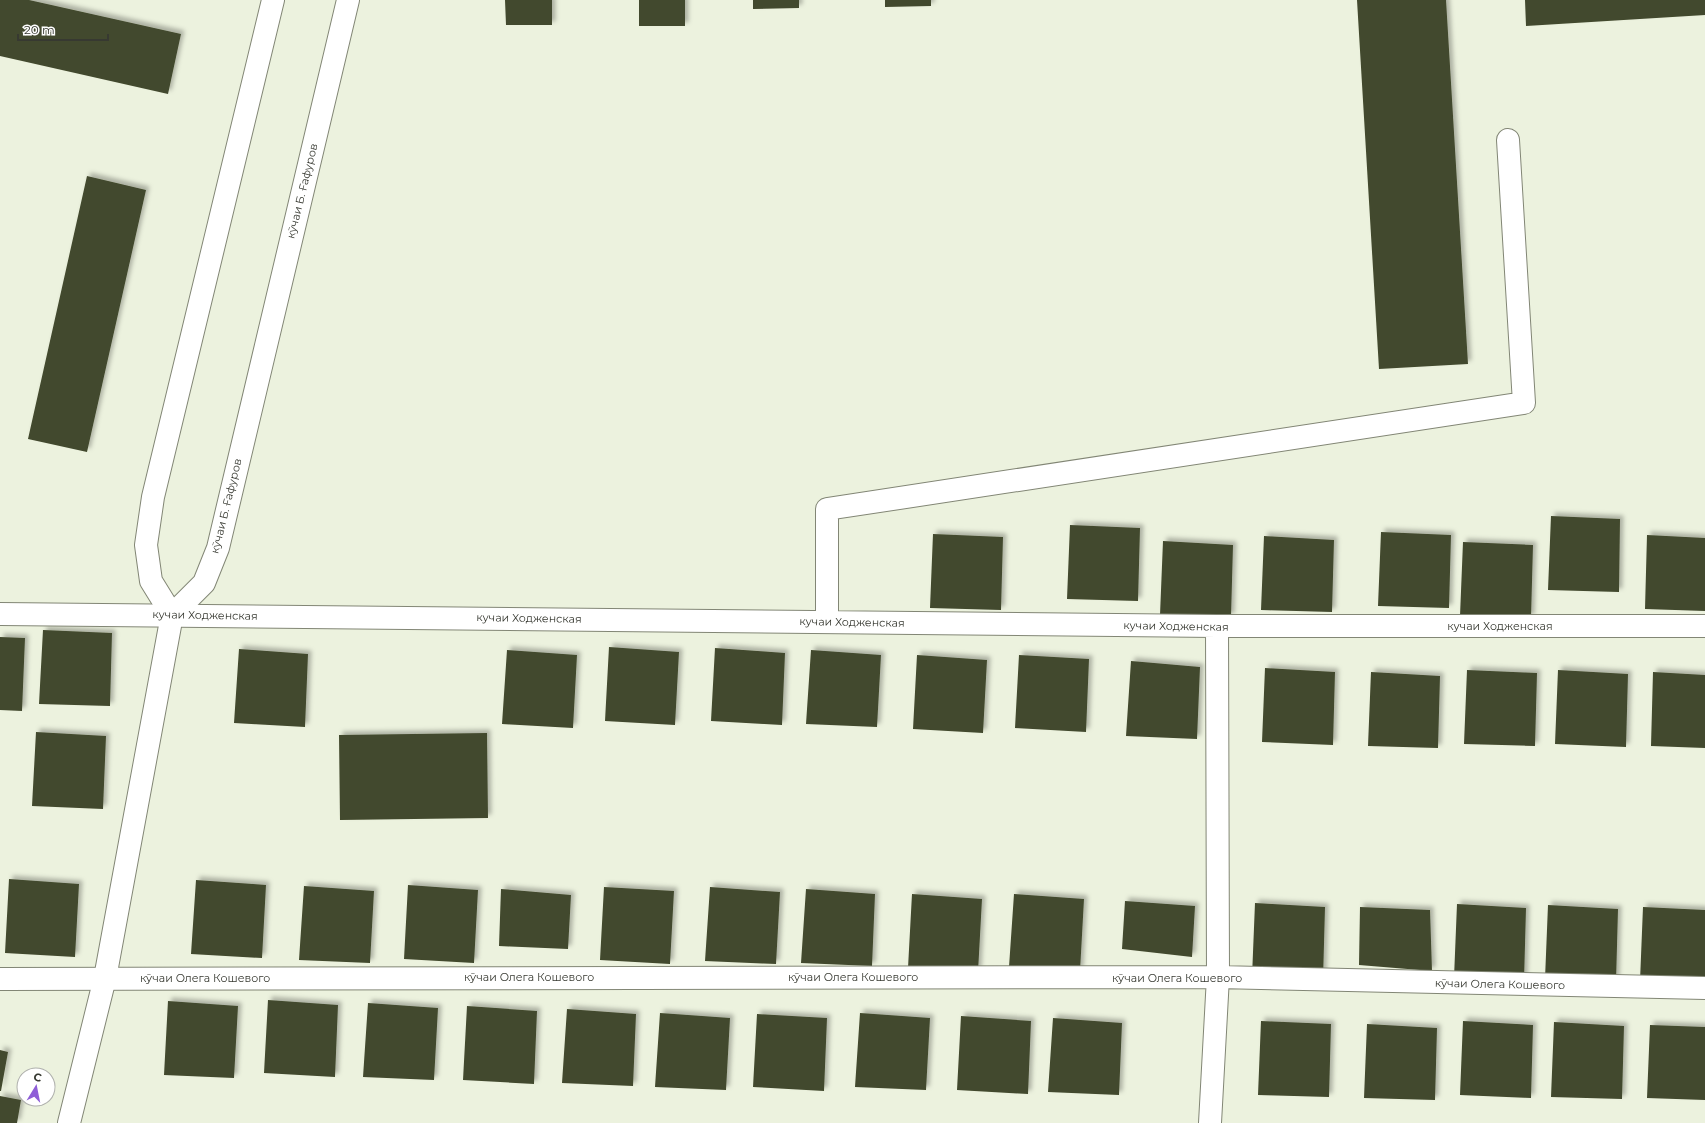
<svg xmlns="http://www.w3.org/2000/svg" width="1705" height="1123" font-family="Montserrat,sans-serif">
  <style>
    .building { fill: #42492d; filter: url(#shadow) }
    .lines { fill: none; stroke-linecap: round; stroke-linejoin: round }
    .minor-casing { stroke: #828675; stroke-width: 24 }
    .secondary-casing { stroke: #828675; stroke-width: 24 }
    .minor { stroke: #fff; stroke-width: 22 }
    .secondary { stroke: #fff; stroke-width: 22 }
    .labels { text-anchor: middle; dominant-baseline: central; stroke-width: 4; stroke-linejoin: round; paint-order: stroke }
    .street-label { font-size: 11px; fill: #373931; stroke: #fff }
  </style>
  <defs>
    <filter id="shadow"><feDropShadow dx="3.5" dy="-3.5" stdDeviation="2" flood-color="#0004"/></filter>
  </defs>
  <rect width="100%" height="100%" fill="#ecf2de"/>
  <path class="building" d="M0,0H29L181,34L168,94L0,56Z
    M505,0H552V25H506Z
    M639,0H685V26H639Z
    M753,0H799V8L753,9Z
    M885,0H931V6L885,7Z
    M1357,0H1446L1468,364L1379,369Z
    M1525,0H1705V15L1526,26Z
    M87,176L146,190L87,452L28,439Z
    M1551,516L1620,519L1619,592L1548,590Z
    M1070,525L1140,528L1138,601L1067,599Z
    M1381,532L1451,535L1449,608L1378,606Z
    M933,534L1003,537L1001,610L930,608Z
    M1647,535L1705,538V611L1645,609Z
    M1264,536L1334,540L1332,612L1261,610Z
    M1163,541L1233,545L1231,617L1160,615Z
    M1463,542L1533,545L1531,618L1460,616Z
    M43,630L112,633L110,706L39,704Z
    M0,637L25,638L22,711L0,710Z
    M609,647L679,652L675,725L605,721Z
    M715,648L785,653L782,725L711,721Z
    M239,649L308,654L305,727L234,723Z
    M507,650L577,655L573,728L502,724Z
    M811,650L881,655L877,727L806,724Z
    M917,655L987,660L983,733L913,729Z
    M1019,655L1089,659L1086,732L1015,728Z
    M1131,661L1200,667L1197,739L1126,736Z
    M1265,668L1335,672L1333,745L1262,742Z
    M1467,670L1537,673L1535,746L1464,744Z
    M1558,670L1628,674L1626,747L1555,744Z
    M1371,672L1440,676L1438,748L1368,746Z
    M1653,672L1705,675V748L1651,746Z
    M36,732L106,736L103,809L32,806Z
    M487,733L488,818L340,820L339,735Z
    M9,879L79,884L75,957L5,953Z
    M196,880L266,885L262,958L191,954Z
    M408,885L478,890L474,963L404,959Z
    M304,886L374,891L370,963L299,960Z
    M604,887L674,891L670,964L600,960Z
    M710,887L780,892L776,964L705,961Z
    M501,889L571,895L568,949L499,946Z
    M806,889L875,894L872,966L801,963Z
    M912,894L982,899L978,972L908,968Z
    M1014,894L1084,899L1080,971L1009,967Z
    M1125,901L1195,906L1192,957L1122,949Z
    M1255,903L1325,907L1323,980L1252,977Z
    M1457,904L1526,908L1524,981L1454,978Z
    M1548,905L1618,909L1616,982L1545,979Z
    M1360,907L1430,910L1432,971L1359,965Z
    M1643,907L1705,910V983L1640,981Z
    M268,1000L338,1005L335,1077L264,1073Z
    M168,1001L238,1006L234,1078L164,1075Z
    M368,1003L438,1008L434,1080L363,1077Z
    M467,1006L537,1011L534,1084L463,1080Z
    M567,1009L636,1014L633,1086L562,1083Z
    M660,1013L730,1018L726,1090L655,1087Z
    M860,1013L930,1018L926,1090L855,1087Z
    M757,1014L827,1018L824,1091L753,1087Z
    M961,1016L1031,1021L1028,1094L957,1090Z
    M1053,1018L1122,1023L1119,1095L1048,1092Z
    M1261,1021L1331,1024L1329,1097L1258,1095Z
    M1463,1021L1533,1025L1531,1098L1460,1095Z
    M1554,1022L1624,1026L1622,1099L1551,1097Z
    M1367,1024L1437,1028L1435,1100L1364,1098Z
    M1650,1025L1705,1027V1100L1647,1098Z
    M0,1050L8,1052L1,1091H0Z
    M0,1096L21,1100L17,1123H0Z"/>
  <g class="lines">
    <defs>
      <path id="minor" d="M0,614L1217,626H1705
        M827,622V509L1524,403L1508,140
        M0,979L1218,977L1705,988
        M1210,1123L1218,977L1217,626"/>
      <path id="secondary" d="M172,615L204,583L218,548L348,0
        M172,615L151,581L146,545L153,497L273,0
        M69,1123L105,978L172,615"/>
    </defs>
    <use href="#minor" class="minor-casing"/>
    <use href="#secondary" class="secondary-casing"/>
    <use href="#minor" class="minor"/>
    <use href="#secondary" class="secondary"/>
  </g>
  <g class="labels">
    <g class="street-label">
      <text transform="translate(302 191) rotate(-76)">кӯчаи Б. Ғафуров</text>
      <text transform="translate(226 506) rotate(-76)">кӯчаи Б. Ғафуров</text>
      <text transform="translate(205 615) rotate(1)">кучаи Ходженская</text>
      <text transform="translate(529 618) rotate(1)">кучаи Ходженская</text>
      <text transform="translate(852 622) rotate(1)">кучаи Ходженская</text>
      <text transform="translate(1176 626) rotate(1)">кучаи Ходженская</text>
      <text x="1500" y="626">кучаи Ходженская</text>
      <text x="529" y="977">кӯчаи Олега Кошевого</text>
      <text x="853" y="977">кӯчаи Олега Кошевого</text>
      <text x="205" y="978">кӯчаи Олега Кошевого</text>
      <text x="1177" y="978">кӯчаи Олега Кошевого</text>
      <text transform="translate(1500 984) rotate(1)">кӯчаи Олега Кошевого</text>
    </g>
  </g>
  <g transform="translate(36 1087) rotate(10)"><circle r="19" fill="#ffffff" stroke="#afb0ad"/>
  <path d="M0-3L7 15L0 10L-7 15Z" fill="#8e5ed7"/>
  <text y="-6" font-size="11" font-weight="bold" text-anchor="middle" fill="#373931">С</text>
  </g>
  <path d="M18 34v6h90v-6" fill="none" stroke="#373931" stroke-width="2"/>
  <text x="24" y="34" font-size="12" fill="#373931" stroke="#ffffff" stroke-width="3" paint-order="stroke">20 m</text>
</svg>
